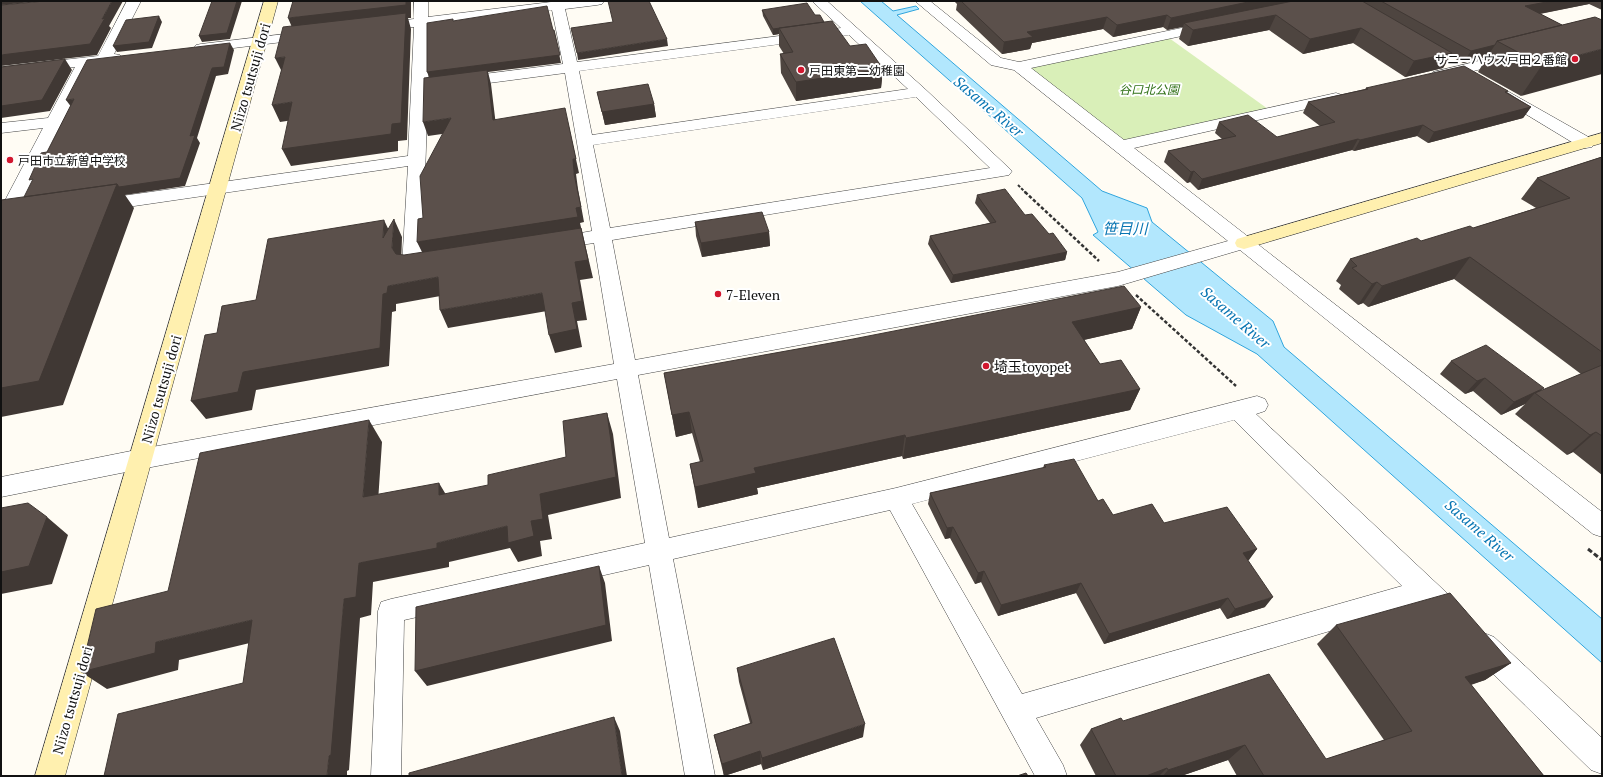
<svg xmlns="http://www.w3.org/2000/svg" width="1603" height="777" font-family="'PT Serif','Noto Sans JP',serif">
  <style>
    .green { fill: #d9efb8 }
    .water { fill: #b2e7fd; stroke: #30a5dd }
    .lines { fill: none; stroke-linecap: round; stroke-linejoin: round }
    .street-casing { stroke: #444; stroke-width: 1 }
    .secondary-casing { stroke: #333; stroke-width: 1 }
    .path-far2 { stroke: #333; stroke-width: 2; stroke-dasharray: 3 1.5; stroke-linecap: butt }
    .path-far1 { stroke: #333; stroke-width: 2.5; stroke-dasharray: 3.5 2; stroke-linecap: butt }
    .path { stroke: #333; stroke-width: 3; stroke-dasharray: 5 2.5; stroke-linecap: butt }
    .street { fill: #fff; fill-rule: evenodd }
    .secondary { fill: #fff0af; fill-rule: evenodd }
    .wall { fill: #4e4540 }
    .shaded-wall { fill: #403834 }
    .building { fill: #5b504b; stroke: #403834 }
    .poi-dot { fill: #d2172e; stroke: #fff; stroke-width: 1.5 }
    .labels { text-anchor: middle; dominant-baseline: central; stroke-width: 4; stroke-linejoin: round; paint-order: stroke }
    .far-poi-label { font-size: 12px; fill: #111; stroke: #fff; text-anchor: start }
    .far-park-label { font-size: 12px; font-style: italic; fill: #317218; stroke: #fff }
    .street-label { font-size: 14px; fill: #111; stroke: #fff }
    .poi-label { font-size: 14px; fill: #111; stroke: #fff; text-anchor: start }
    .water-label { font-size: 15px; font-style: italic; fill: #0976b3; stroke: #fff }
  </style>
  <rect width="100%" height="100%" fill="#fffcf4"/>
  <path class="green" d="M1169,38L1268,109L1121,142L1028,67Z"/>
  <path class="water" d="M860,1H881L893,11L916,6L919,9L897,15L1102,191L1147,208L1152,222L1273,321L1284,347L1602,619V663L1257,354L1186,315L1093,235L1098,232L1082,198Z"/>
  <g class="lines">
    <defs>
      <path id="street" d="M127,1H141L114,54L120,55L122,58L120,61L91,65L10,226L8,230L1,232V208L43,128L1,133V123L48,118L75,67L1,77V67L98,56Z
        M414,1H428V17L551,2L550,1H604L602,4L597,5L565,9L577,62L841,28L812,1H827L925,89L1012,171L1009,175L1003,176L612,240L635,360L1118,272L1228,241L1014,70L991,65L915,1H930L1001,58L1019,62L1210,22L1215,23L1217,26L1215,29L1210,30L1031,68L1124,140L1336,93L1342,95L1344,98L1342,101L1134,148L1602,512V537L1593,534L1240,250L1118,286L638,375L669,538L896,488L1257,396L1265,399L1268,405L1265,411L1256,414L1465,610L1469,619L1465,628L1455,632L1445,628L1421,604L1036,718L1063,765L1067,776H1035L890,510L673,559L715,776H685L649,565L404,620L401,776H371L378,611L381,602L391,599L645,543L617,379L141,469L1,497V477L141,449L614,364L594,243L554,249L547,247L545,243L547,239L592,231L565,73L428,91L422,258L429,257L436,259L439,263L436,267L412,272L405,271L402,266L408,166L100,211L94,209L91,205L94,201L100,199L408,156L414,27L380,31L375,30L373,27L375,24L380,23L414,19ZM552,10L563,64L428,81V25ZM849,35L908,89L592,135L579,71ZM916,97L990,168L610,228L593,145ZM1234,420L1402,586L1022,694L912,504Z
        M310,31L315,32L317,35L315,38L201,52L196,51L194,48L196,45L201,44Z
        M1512,53L1517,54L1519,57L1517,60L1438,80L1433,78L1430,75L1433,72Z
        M1504,90L1509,92L1592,139L1594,143L1592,147L1586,148L1580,147L1499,98L1496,95L1499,92Z
        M1484,633L1494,637L1602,738V774L1591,770L1474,655L1470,646L1474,637Z"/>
      <path id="secondary" d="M264,1H278L65,776H35Z
        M1602,133V143L1251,247L1244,249L1237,247L1235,243L1237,239Z"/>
    </defs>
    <use href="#street" class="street-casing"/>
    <use href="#secondary" class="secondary-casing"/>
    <path class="path-far2" d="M1018,185L1026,193"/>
    <path class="path-far1" d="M1025,192L1099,261
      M1136,295L1236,386"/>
    <path class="path" d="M1588,549L1602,560"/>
    <use href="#street" class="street"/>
    <use href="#secondary" class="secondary"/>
  </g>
  <path class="wall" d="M954,1H1602V10L1589,4L1540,14L1562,25L1595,17L1521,96L1478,72L1487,57L1463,63L1450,56L1443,68L1405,77L1353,43L1303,54L1269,30L1188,46L1179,39L1183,26L1167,30L1163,27L1113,37L1103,29L1032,43L1030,49L1002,54L956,10L957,4Z
    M762,10L815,15L824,22L850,46L883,69L881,88L796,101L781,73L780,54H784L779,46V34L773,35L763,16Z
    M1366,88L1508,91L1507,92L1531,107L1523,118L1428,143L1417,136L1354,151L1352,150L1198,190L1190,182L1187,183L1164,162L1168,151L1222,139L1215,133L1219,122L1277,137L1320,126L1303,113L1308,102L1365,89Z
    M597,92L654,104L656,117L605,125Z
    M1602,156V475L1573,452L1567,455L1515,414L1525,404L1501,415L1473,391L1465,394L1440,374L1451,361L1541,391L1581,374L1454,279L1368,307L1363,303L1358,305L1339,289L1341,285L1336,281L1350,259L1473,228L1536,208L1521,199L1537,178L1601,157Z
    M977,195L1025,215L1049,234L1067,252L1065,260L951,283L928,244L930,236L990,223L975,203Z
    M695,222L769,232L770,246L702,257L696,236Z
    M1141,307L1132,329L1084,340L1100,364L1140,389L1130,410L903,459L902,456L757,488L758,494L698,508L690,464L700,462L692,433L676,437L664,373Z
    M1044,465L1098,501L1113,515L1164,523L1257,549L1248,560L1265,607L1227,619L1220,608L1104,644L1076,593L998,616L981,582L975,584L950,538L945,539L928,504L930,493L1043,468Z
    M1336,625L1511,663L1485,680L1471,685L1544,776H1237L1228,760L1181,776H1096L1080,745L1091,729L1123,721L1326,759L1384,740L1317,644Z
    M737,668L863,737L763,770L761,764L724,776L714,735L750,723L739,682Z"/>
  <path class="shaded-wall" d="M1,1H43L1,5Z
    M112,1H123L109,26L111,28L97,55L1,66V55L102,19Z
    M237,1H242L230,39L202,42L199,36Z
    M406,1H411V18H408L411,29L407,140L398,141V151L291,166L282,149L392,124L294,32L288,18Z
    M1253,1H1306L1184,23L1183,27L1167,30L1171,18Z
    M1552,1H1591L1589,4L1517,18L1525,6Z
    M1167,15L1163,27L1113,37L1117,25Z
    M1276,15L1269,30L1188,46L1193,30Z
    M159,16L162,22L152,48L117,52L113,46Z
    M1107,17L1103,29L1032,43L1030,49L1002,54L1004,42L1027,32Z
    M779,28V34L773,35V29Z
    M1361,28L1353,43L1303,54L1310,39Z
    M554,30L561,63L488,72L491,84L497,134L430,79L427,72Z
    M667,39L668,46L578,60L577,53Z
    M230,43L234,50L228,74L216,76L197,138L200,143L185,186L125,195L134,208L63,405L1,417V388L117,184L212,68Z
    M1495,45L1487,57L1463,63L1471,51Z
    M1602,49V74L1521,96L1542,65Z
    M1452,53L1443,68L1405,77L1414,61Z
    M285,57L283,74L275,58Z
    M65,59L72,70L50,111L1,118V106Z
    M883,69L881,88L796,101V82Z
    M74,99L72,108L66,100Z
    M292,102L300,119L280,122L272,105Z
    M654,104L656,117L605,125L602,112Z
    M1531,107L1523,118L1428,143L1434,132Z
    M451,118L456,132L428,136L423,122Z
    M568,122L579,173L576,174L578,189L584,222L580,223L593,278L580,280L587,320L577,321L582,347L555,353L549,335L572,303L575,262L424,256L417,242L576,208L574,174Z
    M1423,125L1417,136L1354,151L1360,140Z
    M1358,139L1352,150L1198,190L1202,179Z
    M1194,171L1190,182L1187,183L1191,172Z
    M394,219L402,237L401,267L392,248Z
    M384,220L393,239L383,238Z
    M769,232L770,246L702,257L701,243Z
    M1067,252L1065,260L951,283L953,275Z
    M1470,257L1454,279L1368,307L1382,286Z
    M438,277L446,295L396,304V311L392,312L389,366L256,390L252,410L206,419L191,401L243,372L383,294L388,286Z
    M1377,282L1363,303L1358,305L1372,284Z
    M542,293L547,311L448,328L440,310Z
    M1141,307L1132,329L1065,344L1072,322Z
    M1485,378L1473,391L1465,394L1477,381Z
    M1544,388L1537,394L1535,393L1525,404L1501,415L1514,402Z
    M1140,389L1130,410L903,459L906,438Z
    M689,412L692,433L676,437L672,415Z
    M607,413L613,434L621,498L548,515L552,539L540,541L542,556L518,562L510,548L449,562V567L373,582L371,615L360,618L349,770L347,771V776H327L344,599L359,563L437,543L507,526L531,521L540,494Z
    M369,420L382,442L377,517L363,497Z
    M1596,432L1573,452L1567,455L1590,435Z
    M905,435L902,456L757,488L758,494L698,508L695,487L754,468Z
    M439,483L451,503L439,495Z
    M47,517L68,535L52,584L1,594V572Z
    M953,527L950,538L945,539L947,528Z
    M1257,549L1249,560L1235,564L1243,553Z
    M599,566L605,583L612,641L427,686L415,671Z
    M984,571L981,582L975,584L978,573Z
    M1081,583L1076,593L998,616L1001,605Z
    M1273,597L1265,607L1227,619L1235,609Z
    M1228,598L1220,608L1104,644L1109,634Z
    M252,620L271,638L179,660L178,670L107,689L81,672L156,642Z
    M1511,663L1485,680L1440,694L1465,677Z
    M614,717L620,731L627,776H622Z
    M865,724L863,737L763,770L762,758Z
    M1245,745L1228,760L1181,776H1163L1168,770Z
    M760,751L761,764L724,776L722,764Z
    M1167,768L1159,776H1146Z"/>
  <path class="building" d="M45,1H112L102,19L105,18L90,44L1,55V5Z
    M212,1H237L227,33L199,36Z
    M293,1H406V5L288,18Z
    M608,1H649L667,39L577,53L571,28L613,22Z
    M961,1H1253L1171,18L1167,15L1117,25L1107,17L1027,32L1033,37L1004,42Z
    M1293,1H1362L1452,53L1414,61L1361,28L1310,39L1276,15L1193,30L1184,23Z
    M1381,1H1552L1525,6L1562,25L1497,41L1495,45L1471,51Z
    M807,3L815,15H820L824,22L773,29L762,10Z
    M547,6L553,30H554L560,55L427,72V23L453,19V21Z
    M406,13L401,123L392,124L391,134L282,149L292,102L272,105L285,57L275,58L283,27Z
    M159,16L149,42L113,46L126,20Z
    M1595,17L1602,20V49L1542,65L1497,41Z
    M832,21L850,46L866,44L883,69L796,82L780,54L793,52L779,28Z
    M230,43L224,67L212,68L190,136L195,135L180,178L119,187L117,184L24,197L33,179L29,180L41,153L47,152L74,99L66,100L87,60Z
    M65,59L42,100L1,106V67Z
    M1464,66L1508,91L1505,92L1531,107L1434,132L1423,125L1360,140L1358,139L1202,179L1194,171L1191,172L1168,151L1236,136L1219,122L1248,115L1277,137L1335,122L1308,102L1368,89L1366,88Z
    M487,70L493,120L565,108L576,159H573L574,174L581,207L576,208L578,217L417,242L418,219L423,218L420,176L451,118L423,122L424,78Z
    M648,84L654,104L602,112L597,92Z
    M1602,157V352L1470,257L1382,286L1377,282L1372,284L1352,268L1357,266L1350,259L1417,238L1421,241L1470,226L1473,228L1570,198L1537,178Z
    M117,184L39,381L1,388V200Z
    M1005,189L1025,215L1032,214L1049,234L1053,233L1067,252L953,275L930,236L996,222L977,195Z
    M762,212L769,232L701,243L695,222Z
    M394,219L392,248L396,254L404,255L581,228L588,260L575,262L582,301L572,303L577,329L549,335L542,293L440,310L438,277L388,286L387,293L383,294L380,348L243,372L238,392L191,401L205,335L217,333L222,306L256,300L268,239L384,220L383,238Z
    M1124,286L1141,307L1072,322L1100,364L1121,360L1140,389L906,438L905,435L754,468L756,473L695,487L690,464L703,461L689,412L672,415L664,373L853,339Z
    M1486,345L1544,388L1514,402L1485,378L1477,381L1451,361Z
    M1602,365V436L1596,432L1590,435L1535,393Z
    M607,413L616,477L540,494L543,519L531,521L534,536L508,543L507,526L437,543V548L359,563L356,597L344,599L331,755L329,756L327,776H104L118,714L243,683L252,620L156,642L155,653L81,672L96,609L168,591L200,453L369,420L363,497L439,483V495L488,485V475L566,457L563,421Z
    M1074,459L1098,501L1103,499L1113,515L1152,504L1164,523L1227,507L1257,549L1243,553L1273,597L1235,609L1228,598L1109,634L1081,583L1001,605L984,571L978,573L953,527L947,528L930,493L1046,467L1044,465Z
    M28,503L47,517L29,566L1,572V508Z
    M599,566L606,625L415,671L416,607Z
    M1450,593L1511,663L1465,677L1544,776H1264L1245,745L1168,770L1167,768L1146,776H1116L1091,729L1121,718L1123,721L1269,674L1326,759L1412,731L1336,625Z
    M834,638L865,724L762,758L760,751L722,764L714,735L752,723L737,668Z
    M614,717L622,776H409V773Z
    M1026,773L1028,776H1017Z"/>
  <g class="poi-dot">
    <circle cx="1575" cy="59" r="4"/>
    <circle cx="801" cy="70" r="4"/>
    <circle cx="10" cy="160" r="4"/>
    <circle cx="718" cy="294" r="4"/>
    <circle cx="986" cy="366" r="4"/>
  </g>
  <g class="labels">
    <g class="far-poi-label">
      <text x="1567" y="59" text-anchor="end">サニーハウス戸田２番館</text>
      <text x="809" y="70">戸田東第二幼稚園</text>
      <text x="18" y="160">戸田市立新曽中学校</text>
    </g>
    <g class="far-park-label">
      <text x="1149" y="89">谷口北公園</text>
    </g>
    <g class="street-label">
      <text transform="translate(250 77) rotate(-74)">Niizo tsutsuji dori</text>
      <text transform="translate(161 389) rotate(-74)">Niizo tsutsuji dori</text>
      <text transform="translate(72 700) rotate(-74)">Niizo tsutsuji dori</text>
    </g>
    <g class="poi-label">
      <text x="726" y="294">7-Eleven</text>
      <text x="994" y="366">埼玉toyopet</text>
    </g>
    <g class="water-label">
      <text transform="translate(989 106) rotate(40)">Sasame River</text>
      <text x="1125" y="228">笹目川</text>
      <text transform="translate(1236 317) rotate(41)">Sasame River</text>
      <text transform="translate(1480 530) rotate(41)">Sasame River</text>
    </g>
  </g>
  <rect width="1603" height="777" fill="none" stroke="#111111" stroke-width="4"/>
</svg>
